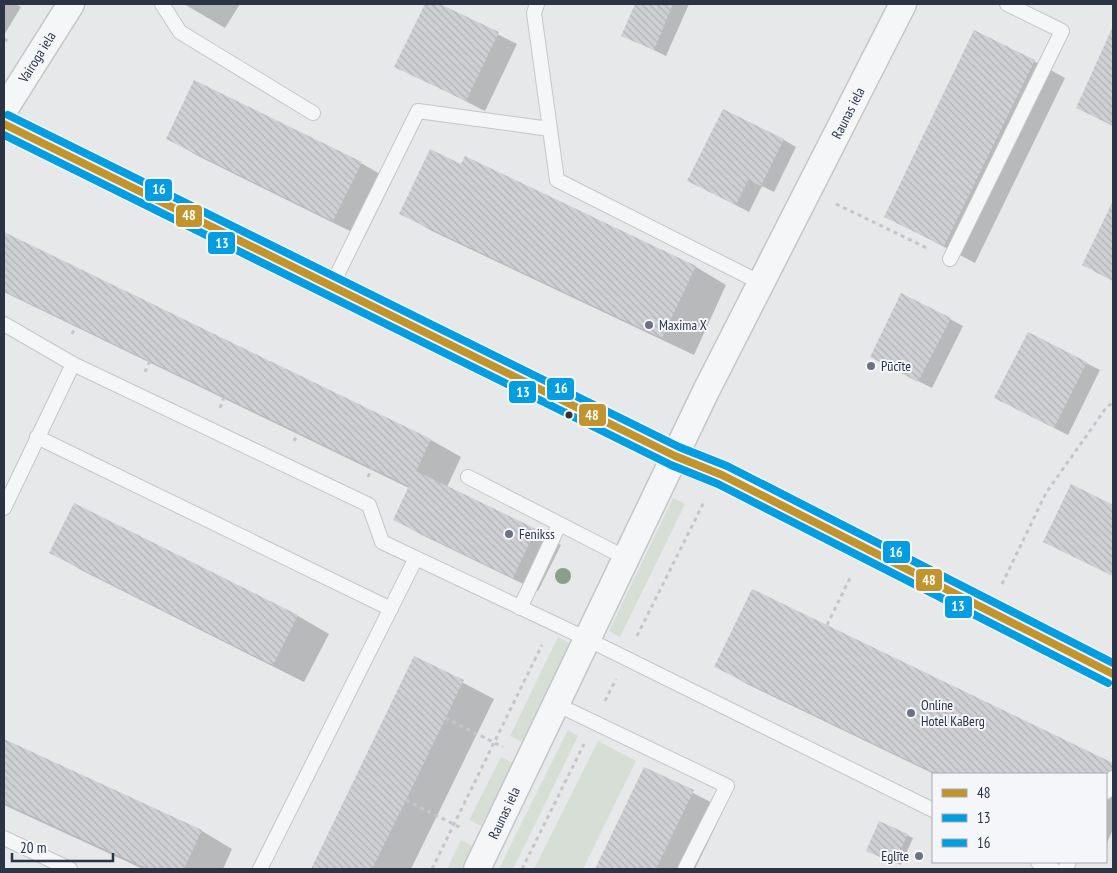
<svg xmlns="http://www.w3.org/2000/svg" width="1117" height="873" font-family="'PT Sans Narrow',sans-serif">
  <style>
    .grass { fill: #d6ded6 }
    .shadow { fill: #0003 }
    .building { fill: url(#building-back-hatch) }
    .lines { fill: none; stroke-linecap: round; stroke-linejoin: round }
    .service-casing { stroke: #c4c6c8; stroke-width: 16 }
    .minor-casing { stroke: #c4c6c8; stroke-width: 29 }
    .tertiary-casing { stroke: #c4c6c8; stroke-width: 30 }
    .path { stroke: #c5c6ca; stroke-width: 3; stroke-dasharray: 4 4; stroke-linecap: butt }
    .service { stroke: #f5f6f7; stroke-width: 14 }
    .minor { stroke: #f5f6f7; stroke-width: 26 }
    .tertiary { stroke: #f5f6f7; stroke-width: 28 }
    .bus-1-casing { stroke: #f4f6f9; stroke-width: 11 }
    .bus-2-casing { stroke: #f4f6f9; stroke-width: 11 }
    .bus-3-casing { stroke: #f4f6f9; stroke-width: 11 }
    .bus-1 { stroke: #c2942e; stroke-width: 8 }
    .bus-2 { stroke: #009de0; stroke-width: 8 }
    .bus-3 { stroke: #009de0; stroke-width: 8 }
    .tree { fill: #8a9e88 }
    .poi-dot { fill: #6c737f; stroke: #f4f6f9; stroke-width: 2 }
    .bus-dot { fill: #2b3445; stroke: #f4f6f9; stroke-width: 2 }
    .labels { text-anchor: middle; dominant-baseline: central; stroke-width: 4; stroke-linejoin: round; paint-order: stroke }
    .street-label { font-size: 14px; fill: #2b3445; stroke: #f4f6f9 }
    .poi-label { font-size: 14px; fill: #2b3445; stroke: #f4f6f9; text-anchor: start }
    .line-badge { stroke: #f4f6f9; stroke-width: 2 }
    .badge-label { font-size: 14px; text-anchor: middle; font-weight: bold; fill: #fff }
  </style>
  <defs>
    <pattern id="building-back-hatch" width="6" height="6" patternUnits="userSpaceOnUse" patternTransform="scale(1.25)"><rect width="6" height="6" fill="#ced0d3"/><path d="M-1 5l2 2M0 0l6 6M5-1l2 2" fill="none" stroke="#b1b3b6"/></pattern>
  </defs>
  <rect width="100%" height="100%" fill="#e6e8ea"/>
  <path class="grass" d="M673,498L685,504L620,637L609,631Z
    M558,637L570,643L522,742L510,736Z
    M568,730L578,736L513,869H499Z
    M598,741L636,761L583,869H534Z
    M501,757L513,763L481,826L469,820Z
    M461,840L473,846L461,869H447Z"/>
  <path class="shadow" d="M4,4H16L21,7L4,35Z
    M184,4H240L225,28Z
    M426,4H437L517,44L485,111L396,66Z
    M637,4H689L666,56L623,35Z
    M1105,46L1113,50V126L1077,108Z
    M1034,61L1065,78L975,263L885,216Z
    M167,138L361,163L392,181L364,238L198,156Z
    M784,140L796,147L774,192L762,186L749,212L689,181Z
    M465,158L696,267L726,285L694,355L432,231L401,213L462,165Z
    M1110,210L1113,212V281L1096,272Z
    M4,233L431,440L461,457L447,487L561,545L538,591L420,534L394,519L409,488L4,292Z
    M950,319L963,326L932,388L884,364Z
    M1028,334L1100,370L1068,435L1009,405Z
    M1071,486L1113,506V576L1044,541Z
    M74,504L298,616L329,634L304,682L81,570L51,552Z
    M414,657L494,699L411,869H312Z
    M716,666L1107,761L1113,765V829L1106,845V774H934L747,684Z
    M4,741L202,831L232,849L223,869H143L4,805Z
    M645,768L724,809L695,869H596Z
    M907,835L913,838L901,865L874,854Z"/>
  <path class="building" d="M425,4H440L499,32L466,101L394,67Z
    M635,4H673L654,50L621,36Z
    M1113,26V125L1076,108Z
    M974,30L1035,60L944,246L884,217Z
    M194,80L362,162L333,221L166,139Z
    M723,109L784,139L761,186L748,180L736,205L687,181Z
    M430,149L461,164L465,156L696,266L662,338L399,214Z
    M1113,201V281L1082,265Z
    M4,232L431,439L409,486L4,291Z
    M901,293L951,318L918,382L870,357Z
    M1028,332L1087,362L1054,428L994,398Z
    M416,471L536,529L513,578L393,520Z
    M1071,484L1113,505V576L1043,542Z
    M74,503L298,615L273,665L49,553Z
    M752,589L1113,763V769L1105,774H937L714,667Z
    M414,656L464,680L406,800L372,869H311Z
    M4,739L202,830L184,869H148L4,803Z
    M644,767L694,790L656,869H595Z
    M879,821L908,834L894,863L866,851Z"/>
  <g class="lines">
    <defs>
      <path id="service" d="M162,4L180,32L313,113
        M537,4L534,13L557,180L761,283
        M950,259L1062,31L1007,4
        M332,285L418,111L550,129
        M4,324L73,364L369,505L382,542L587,639L933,810
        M37,437L391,609
        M468,477L626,558
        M4,508L73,364
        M520,608L559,525
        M556,704L727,786L685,869
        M1106,792L1113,778
        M4,838L70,869
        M1038,862L1053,869
        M260,869L416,558
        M1065,869L1069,862"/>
      <path id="minor" d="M4,110L71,4
        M477,869L706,391L903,4"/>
      <path id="tertiary" d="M4,124L675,456L722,475L1113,674"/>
    </defs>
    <use href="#service" class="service-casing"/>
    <use href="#minor" class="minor-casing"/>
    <use href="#tertiary" class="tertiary-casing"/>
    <path class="path" d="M4,39L11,43
      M836,204L929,249
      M72,334L76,326
      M145,372L150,361
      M220,408L224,397
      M294,441L298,433
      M368,477L372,468
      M1002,584L1046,493L1106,408L1113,402
      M827,625L851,576
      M637,636L705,500
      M605,701L616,679
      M445,718L503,747
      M406,800L463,829
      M432,869L542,645
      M522,869L584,744"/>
    <use href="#service" class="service"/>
    <use href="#minor" class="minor"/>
    <use href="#tertiary" class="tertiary"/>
    <defs>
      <path id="bus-1" d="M4,124L675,456L722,475L1113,674"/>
      <path id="bus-2" d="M4,135L671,465L718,484L1108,683"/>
      <path id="bus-3" d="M8,115L679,447L727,466L1113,663"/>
    </defs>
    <use href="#bus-1" class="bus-1-casing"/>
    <use href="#bus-2" class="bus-2-casing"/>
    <use href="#bus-3" class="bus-3-casing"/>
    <use href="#bus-1" class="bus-1"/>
    <use href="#bus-2" class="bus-2"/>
    <use href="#bus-3" class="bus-3"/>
  </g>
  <circle class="tree" cx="563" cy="576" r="8"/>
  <g class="poi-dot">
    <circle cx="649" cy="325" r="5"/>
    <circle cx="871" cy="366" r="5"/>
    <circle cx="509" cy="534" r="5"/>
    <circle cx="911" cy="713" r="5"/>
    <circle cx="919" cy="856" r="5"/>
  </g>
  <circle class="bus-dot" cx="569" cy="415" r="4.5"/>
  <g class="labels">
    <g class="street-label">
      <text transform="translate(37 57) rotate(-58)">Vairoga iela</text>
      <text transform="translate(848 113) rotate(-63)">Raunas iela</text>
      <text transform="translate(504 813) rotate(-65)">Raunas iela</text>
    </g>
    <g class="poi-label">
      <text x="659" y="325">Maxima X</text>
      <text x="881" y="366">Pūcīte</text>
      <text x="519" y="534">Fenikss</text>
      <text x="921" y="705">Online<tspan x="921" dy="16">Hotel KaBerg</tspan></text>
      <text x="909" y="856" text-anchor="end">Eglīte</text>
    </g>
  </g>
  <g class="line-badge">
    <rect x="144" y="178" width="29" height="24" rx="5" fill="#009de0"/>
    <rect x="175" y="204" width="28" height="24" rx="5" fill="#c2942e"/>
    <rect x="207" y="231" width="29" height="24" rx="5" fill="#009de0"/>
    <rect x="546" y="377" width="29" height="24" rx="5" fill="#009de0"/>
    <rect x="508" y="380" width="29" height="24" rx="5" fill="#009de0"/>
    <rect x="578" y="403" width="29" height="24" rx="5" fill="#c2942e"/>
    <rect x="882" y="540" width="29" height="24" rx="5" fill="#009de0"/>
    <rect x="915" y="568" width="28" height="24" rx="5" fill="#c2942e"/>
    <rect x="944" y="595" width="29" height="24" rx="5" fill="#009de0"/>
  </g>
  <g class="badge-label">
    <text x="159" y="194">16</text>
    <text x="189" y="220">48</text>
    <text x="222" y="248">13</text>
    <text x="561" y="393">16</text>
    <text x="523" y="397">13</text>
    <text x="592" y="420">48</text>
    <text x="896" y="557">16</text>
    <text x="929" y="585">48</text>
    <text x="958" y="611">13</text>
  </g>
  <rect width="1117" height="873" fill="none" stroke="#2b3445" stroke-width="10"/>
  <rect x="932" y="773" width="175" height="90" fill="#f4f6f9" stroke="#a4a8b1"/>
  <rect x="942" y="789" width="25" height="8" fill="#c2942e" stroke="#a4a8b1"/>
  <text x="977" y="798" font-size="15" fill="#2b3445">48</text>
  <rect x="942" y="814" width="25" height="8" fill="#009de0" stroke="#a4a8b1"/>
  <text x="977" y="823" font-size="15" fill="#2b3445">13</text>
  <rect x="942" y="839" width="25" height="8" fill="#009de0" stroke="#a4a8b1"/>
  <text x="977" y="848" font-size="15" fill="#2b3445">16</text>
  <path d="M12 853v8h101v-8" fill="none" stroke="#2b3445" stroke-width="2.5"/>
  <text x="20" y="853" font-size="15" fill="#2b3445" stroke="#f4f6f9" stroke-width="4" paint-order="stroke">20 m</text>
</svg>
